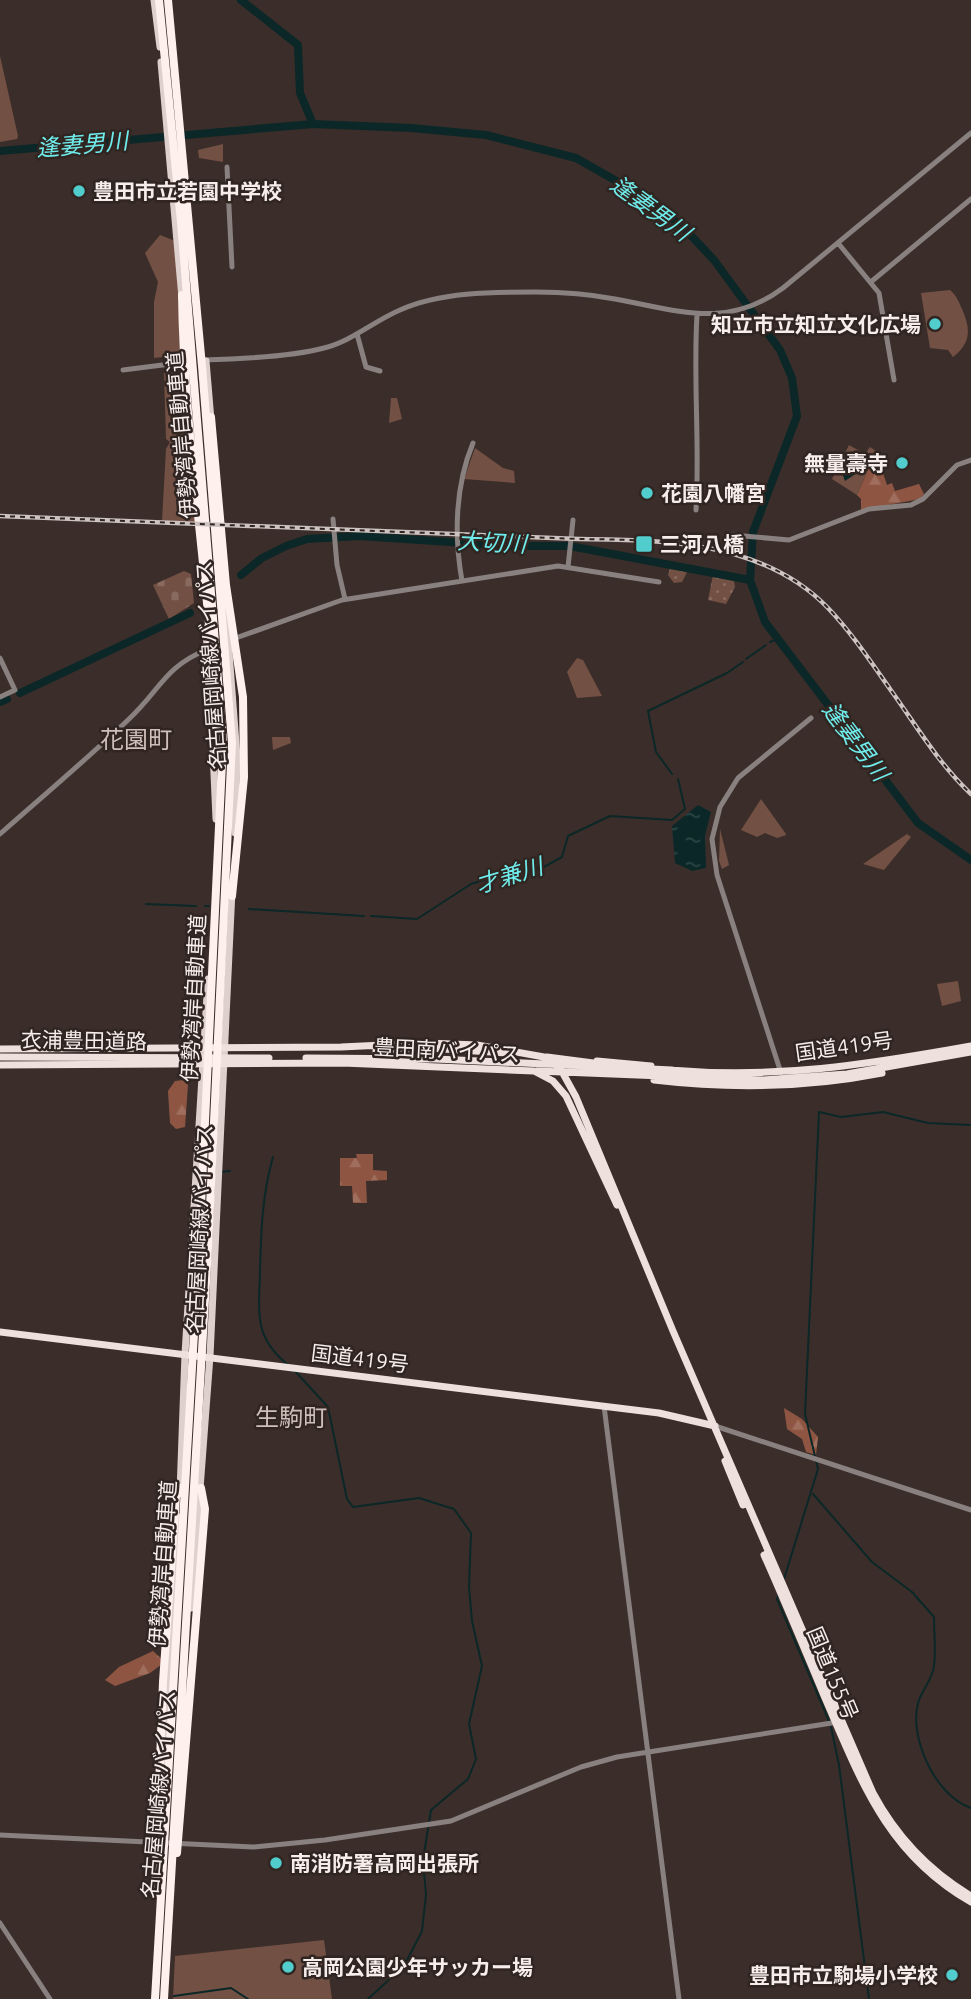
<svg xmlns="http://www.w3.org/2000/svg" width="971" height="1999" font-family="Ubuntu,'Noto Sans JP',sans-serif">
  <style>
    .grass { fill: url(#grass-dots) }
    .forest { fill: url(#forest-firs) }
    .cemetery { fill: url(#cemetery-stones) }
    .park { fill: #735044 }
    .water { fill: url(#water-ripples) }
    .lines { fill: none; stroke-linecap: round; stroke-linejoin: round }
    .stream { stroke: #0b2727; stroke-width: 2 }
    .river { stroke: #0b2727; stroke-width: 8 }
    .tertiary { stroke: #88817f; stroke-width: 5 }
    .primary { stroke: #ded0cc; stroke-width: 7 }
    .trunk { stroke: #eee0dc; stroke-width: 7 }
    .motorway { stroke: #fef0ec; stroke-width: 8 }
    .rail-casing { stroke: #cdc3c1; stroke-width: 4.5 }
    .rail { stroke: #302521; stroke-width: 2; stroke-dasharray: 5; stroke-linecap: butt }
    .poi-dot { fill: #52cdcd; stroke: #302521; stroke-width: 2.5 }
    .labels { text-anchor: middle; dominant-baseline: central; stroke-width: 5; stroke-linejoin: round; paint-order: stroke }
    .poi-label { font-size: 21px; font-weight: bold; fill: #f7eeec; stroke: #302521; text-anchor: start }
    .street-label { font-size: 21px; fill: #f7eeec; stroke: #302521 }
    .water-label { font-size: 23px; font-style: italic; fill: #6fedec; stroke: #302521 }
    .quarter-label { font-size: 24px; fill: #cfbfba; stroke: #302521 }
  </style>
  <defs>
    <pattern id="grass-dots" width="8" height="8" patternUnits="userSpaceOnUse" patternTransform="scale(1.75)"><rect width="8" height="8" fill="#735044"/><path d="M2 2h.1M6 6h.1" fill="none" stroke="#886a5f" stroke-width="1.8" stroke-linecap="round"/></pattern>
    <pattern id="forest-firs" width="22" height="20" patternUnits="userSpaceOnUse" patternTransform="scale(1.75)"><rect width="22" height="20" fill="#8e5542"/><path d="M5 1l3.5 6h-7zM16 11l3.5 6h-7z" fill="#9f6e5d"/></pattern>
    <pattern id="cemetery-stones" width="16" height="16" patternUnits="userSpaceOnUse" patternTransform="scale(1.75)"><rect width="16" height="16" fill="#735044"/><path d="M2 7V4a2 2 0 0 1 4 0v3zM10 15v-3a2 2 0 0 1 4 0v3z" fill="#886a5f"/></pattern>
    <pattern id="water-ripples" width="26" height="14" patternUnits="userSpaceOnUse" patternTransform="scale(1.75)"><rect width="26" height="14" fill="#0b2727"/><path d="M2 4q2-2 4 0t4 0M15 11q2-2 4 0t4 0" fill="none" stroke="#2f4746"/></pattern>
  </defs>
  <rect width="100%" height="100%" fill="#3b2e2a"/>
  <path class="grass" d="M670,568L687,572L682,582L674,583L668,575Z
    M713,575L734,581L735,587L726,604L708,600Z"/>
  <path class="forest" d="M876,451L882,460L881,467L887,485L892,483L895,491L919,484L924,494L920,499L861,510V499L857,495Z
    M183,1080L188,1085L185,1127L176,1129L170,1123L168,1091L175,1081Z
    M356,1154H373V1170L387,1171V1180L366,1181L367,1203H353L352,1186H340V1158H357Z
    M784,1408L802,1419L818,1437L816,1455L806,1452L802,1439L787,1429Z
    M153,1651L165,1662L150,1673L115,1686L105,1680L119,1667Z"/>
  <path class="cemetery" d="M184,571L191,574L194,603L169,619L153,585Z"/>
  <path class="park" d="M0,56L18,136L17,139L0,142Z
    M223,144V162L199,158L198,150Z
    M160,235L180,243L184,350L178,355L154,358V302L158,282L145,253Z
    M950,290C956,295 959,302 962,309C971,329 971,343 953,357L948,350L930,348L921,293Z
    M176,372L183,378L189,476L197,522L162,521L166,449L170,442L166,439L164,373Z
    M391,398H397L402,419L389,423Z
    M849,445L865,454L870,447L876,451L857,495L832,479Z
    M475,448L503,468L514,471L515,483L464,479Z
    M577,658L583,660L602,696L577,698L567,672Z
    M272,737H290L291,743L273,750Z
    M761,799L786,834V835L777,838L765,833L757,837L741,830Z
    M720,829L729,865L722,869L719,861Z
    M907,834L911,837L884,870L863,864Z
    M958,981L961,1001L942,1006L937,984Z
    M324,1940L332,1999H173L175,1956Z"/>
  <path class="water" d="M853,453L857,455L852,468L857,473L845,481L842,473L849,475L846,470Z
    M698,805L711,812L705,836L706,868L692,871L675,863L672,826Z"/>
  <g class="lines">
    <path class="stream" d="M770,642L777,639
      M746,659L766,645
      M672,774L656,752L648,711L727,673L743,662
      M146,904L196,906
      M205,906H209
      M249,909L364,916
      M371,916L417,919L471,884L510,872L542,868L562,857L568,836L610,816L672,820L685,809L678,779
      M273,1157C262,1195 261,1232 260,1271C260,1288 257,1308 261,1325C264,1341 276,1355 288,1365
      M220,1172L230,1171
      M295,1371L328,1407L347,1499L353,1507L419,1498L454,1509L471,1533L469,1587L472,1621L482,1666L469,1724L476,1759L468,1779L431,1810L423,1860L426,1895L422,1931L404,1966L368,1999
      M813,1494L872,1562L912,1592L934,1617C934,1633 936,1650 934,1666C933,1678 923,1689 919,1700C907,1735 935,1796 971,1808
      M784,1579L818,1469L805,1414L819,1112L841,1117L883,1112L928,1123L971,1125
      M779,1594L777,1599L829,1721
      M831,1727L839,1765L869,1999
      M174,1996L231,1988L248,1999"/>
    <path class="river" d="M241,0L298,45L300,93L313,124
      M0,151L313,124L411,128L486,135L576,158L641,195L683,227L714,260L780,350L792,378L797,416L753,532L750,580L765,622L918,823L971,860
      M241,575L262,558L286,546L307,539L359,536L512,546H570L750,580
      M20,693L190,613
      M0,702L7,699"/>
    <path class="tertiary" d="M227,167L232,267
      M838,243L879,293L894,380
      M872,281L971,199
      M357,334L366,367L380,371
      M203,360C238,359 291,357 324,348C352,341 374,321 400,310C440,292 492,292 536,292C562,292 589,294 615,299C677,310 727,330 783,288L971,133
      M123,370L186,362
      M696,510C700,445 693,380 697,315
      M333,519L337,565L345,599
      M732,535L789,540L869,509L911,505L923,499L957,465L971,460
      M568,567L573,520
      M462,581C454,536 455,486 473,443
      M233,639L342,600L558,566L659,582
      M0,658L15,690L0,697
      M0,834C43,796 87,759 129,719C161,689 164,667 208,649
      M781,1073L717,875L712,839L720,807L738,778L811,718
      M604,1406L679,1999
      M715,1426L971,1510
      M0,1835L253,1847L325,1840L451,1821L581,1767L617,1757L838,1722
      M0,1923L50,1999"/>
    <path class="primary" d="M154,0L160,47
      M161,62L182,298
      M206,361L211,420
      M225,600L237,757L235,833
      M206,628L208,665
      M210,684L216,819
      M180,1492L185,1354L208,979
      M191,1608L210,1356L232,890
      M163,1775L178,1517"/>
    <path class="trunk" d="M0,1049L341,1047L426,1043L477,1045L544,1057L560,1068L576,1097L673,1331L873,1793C896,1836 929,1871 971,1896
      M376,1051L428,1048L507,1053
      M0,1057L269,1058
      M547,1057L601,1064
      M306,1058L436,1059L672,1070
      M597,1061L651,1066
      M0,1065L343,1063L534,1071L553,1081L566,1096L617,1205
      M669,1070C777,1079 865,1065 971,1046
      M537,1071L763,1080L847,1074L971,1052
      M654,1080C731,1089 806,1088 882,1073
      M0,1332L659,1413L715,1426
      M725,1461L743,1505
      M764,1555C785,1602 805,1650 825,1698C861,1781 887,1854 971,1902"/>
    <path class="motorway" d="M182,295C184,452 215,607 217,764
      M211,417L226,585L243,697L244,777L232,896
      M177,1853L205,1509L201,1488
      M155,1894L163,1682L176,1497L180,1488
      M155,1999L199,1248L223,742L181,222L159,0
      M164,1999L208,1248L232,743L202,366L168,0"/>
    <defs>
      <path id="rail" d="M0,516L579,539C665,540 763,541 828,608C851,632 871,662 890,689C916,725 938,763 971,794"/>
    </defs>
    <use href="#rail" class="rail-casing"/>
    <use href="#rail" class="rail"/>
  </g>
  <g class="poi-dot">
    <circle cx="79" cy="191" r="7"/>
    <circle cx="935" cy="324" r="7"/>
    <circle cx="902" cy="463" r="7"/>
    <circle cx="647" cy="493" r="7"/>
    <rect x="635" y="535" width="18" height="18" rx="3.5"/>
    <circle cx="276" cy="1863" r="7"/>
    <circle cx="288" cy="1967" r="7"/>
    <circle cx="952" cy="1975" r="7"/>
  </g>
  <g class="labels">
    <g class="poi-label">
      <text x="93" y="191">豊田市立若園中学校</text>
      <text x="921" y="324" text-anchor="end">知立市立知立文化広場</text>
      <text x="888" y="463" text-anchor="end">無量壽寺</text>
      <text x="661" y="493">花園八幡宮</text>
      <text x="660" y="544">三河八橋</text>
      <text x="290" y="1863">南消防署高岡出張所</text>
      <text x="302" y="1967">高岡公園少年サッカー場</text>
      <text x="938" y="1975" text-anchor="end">豊田市立駒場小学校</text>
    </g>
    <g class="street-label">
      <text transform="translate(181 435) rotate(-95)">伊勢湾岸自動車道</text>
      <text transform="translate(210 665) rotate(-94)">名古屋岡崎線バイパス</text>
      <text transform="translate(193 998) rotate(-87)">伊勢湾岸自動車道</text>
      <text transform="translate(84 1040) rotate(1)">衣浦豊田道路</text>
      <text transform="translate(844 1046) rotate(-8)">国道419号</text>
      <text transform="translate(447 1050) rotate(3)">豊田南バイパス</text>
      <text transform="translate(199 1229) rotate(-87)">名古屋岡崎線バイパス</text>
      <text transform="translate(360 1358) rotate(7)">国道419号</text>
      <text transform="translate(162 1564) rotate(-86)">伊勢湾岸自動車道</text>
      <text transform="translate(833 1673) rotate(67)">国道155号</text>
      <text transform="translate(158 1794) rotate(-85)">名古屋岡崎線バイパス</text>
    </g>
    <g class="water-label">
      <text transform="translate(82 144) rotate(-5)">逢妻男川</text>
      <text transform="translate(651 208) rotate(36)">逢妻男川</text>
      <text transform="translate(492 542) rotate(3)">大切川</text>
      <text transform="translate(856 741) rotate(53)">逢妻男川</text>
      <text transform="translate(509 875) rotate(-17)">才兼川</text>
    </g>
    <g class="quarter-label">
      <text x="136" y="739">花園町</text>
      <text x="291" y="1417">生駒町</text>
    </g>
  </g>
</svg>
